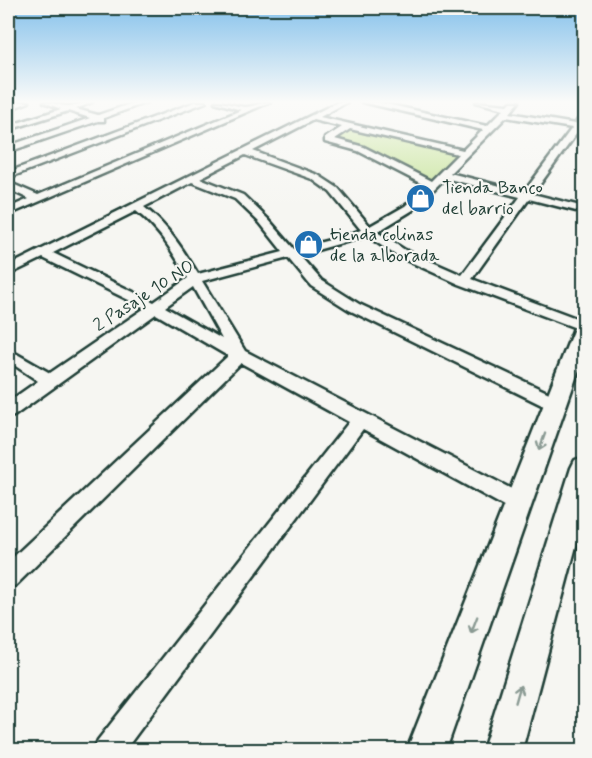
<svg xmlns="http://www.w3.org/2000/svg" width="592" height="758" font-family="Mynerve,sans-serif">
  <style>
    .green { fill: #c7e49b; stroke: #739068; stroke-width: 1.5 }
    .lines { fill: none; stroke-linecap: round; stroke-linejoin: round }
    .street-casing { stroke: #1f3d34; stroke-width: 5 }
    .secondary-casing { stroke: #1f3d34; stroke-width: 5 }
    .street { fill: #f6f6f2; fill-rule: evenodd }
    .secondary { fill: #f6f6f2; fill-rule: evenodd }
    .oneway { stroke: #8a9a93 }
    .labels { text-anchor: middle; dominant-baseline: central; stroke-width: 4.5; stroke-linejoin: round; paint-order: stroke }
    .far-poi-label { font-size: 18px; fill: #1f3d34; stroke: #f6f6f2; text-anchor: start }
    .far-street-label { font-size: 18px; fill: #1f3d34; stroke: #f6f6f2 }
  </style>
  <rect width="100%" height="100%" fill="#f6f6f2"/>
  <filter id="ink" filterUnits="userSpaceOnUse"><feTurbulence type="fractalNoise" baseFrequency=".0167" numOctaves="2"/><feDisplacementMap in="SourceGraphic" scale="12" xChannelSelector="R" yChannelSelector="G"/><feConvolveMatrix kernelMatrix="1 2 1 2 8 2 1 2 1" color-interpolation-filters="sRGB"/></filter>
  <g filter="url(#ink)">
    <path class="green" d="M351,127L461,153L432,182L331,139Z"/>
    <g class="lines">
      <defs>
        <path id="street" d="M18,102H29L8,110V106Z
          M44,102C52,102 60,106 68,106C76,106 84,102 92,102L76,109L98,115L136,102H147L104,118V121H98L8,152V146L90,118L68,111L8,130V126L61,109Z
          M195,102H206L8,178V172Z
          M215,102C226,102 235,106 245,107C253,107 262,102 270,102L8,215V208L29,199L8,189V182L38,195L241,110Z
          M338,102H347L320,117L463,150L483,130L362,102H377L487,126L504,109L476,102L508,105L511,102H519L510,113L575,124L581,115H584L582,125L584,126V130H579L533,194L584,207V213L529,199L472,279L584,321V331L459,284L397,256L367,236L299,255L321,280L359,304L562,399L565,404L562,409L556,411L550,409L349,310L311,286L288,258L202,281L245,351L527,497L530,504L527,511L520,513L513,511L363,429L125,750H94L98,740L349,422L241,363L16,585L8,588V562L228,356L156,314L14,416L8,418V402L38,381L8,361V349L50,373L145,308L43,258L8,275V266ZM506,117L572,128L524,192L450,173ZM313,120L342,127L325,138V142L358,151L426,186L405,206L370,226L338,188L318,175L253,151ZM350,129L458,154L431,181L364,147L335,139ZM245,155L312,179L330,192L361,230L338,238L294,249L268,219L243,195L200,178ZM445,178L520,197L462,275L405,250L377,232L413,210ZM192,182L235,199L260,223L283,252L198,274C182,248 168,226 144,207ZM136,211C160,230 173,252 188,278L154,302L53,253ZM193,287L222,339L165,307Z"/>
        <path id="secondary" d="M584,321V355L446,750H407L574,328L577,323Z
          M584,457V516L522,750H483L571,468L575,460Z"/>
      </defs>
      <use href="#street" class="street-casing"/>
      <use href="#secondary" class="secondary-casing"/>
      <use href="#street" class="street"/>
      <use href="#secondary" class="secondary"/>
    </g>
    <defs><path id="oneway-shaft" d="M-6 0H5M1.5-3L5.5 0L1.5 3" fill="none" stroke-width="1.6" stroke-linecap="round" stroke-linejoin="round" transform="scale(1.5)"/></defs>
    <g class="oneway">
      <use href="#oneway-shaft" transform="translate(542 442) rotate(110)"/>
      <use href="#oneway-shaft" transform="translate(474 625) rotate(111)"/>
      <use href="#oneway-shaft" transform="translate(518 694) rotate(-74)"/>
    </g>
  </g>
  <linearGradient id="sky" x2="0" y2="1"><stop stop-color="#84c1eb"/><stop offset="0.49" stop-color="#fbfbf9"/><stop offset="1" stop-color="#fbfbf9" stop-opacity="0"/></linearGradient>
  <rect width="592" height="208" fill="url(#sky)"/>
  <defs>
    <symbol id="shop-disc" viewBox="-11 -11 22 22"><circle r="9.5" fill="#1f6fb2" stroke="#f6f6f2"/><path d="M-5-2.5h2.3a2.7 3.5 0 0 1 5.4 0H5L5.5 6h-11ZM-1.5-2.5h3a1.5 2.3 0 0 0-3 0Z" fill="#fff"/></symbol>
  </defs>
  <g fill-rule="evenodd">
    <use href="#shop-disc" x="404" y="182" width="33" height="33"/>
    <use href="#shop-disc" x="292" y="228" width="33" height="33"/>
  </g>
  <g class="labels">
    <g class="far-poi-label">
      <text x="442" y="188">Tienda Banco<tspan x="442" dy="21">del barrio</tspan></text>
      <text x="330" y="235">tienda colinas<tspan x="330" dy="21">de la alborada</tspan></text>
    </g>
    <g class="far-street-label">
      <text transform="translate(144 296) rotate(-33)">2 Pasaje 10 NO</text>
    </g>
  </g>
  <rect width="592" height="758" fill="none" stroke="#f6f6f2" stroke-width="30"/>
  <rect x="15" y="15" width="562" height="728" fill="none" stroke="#1f3d34" stroke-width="2" filter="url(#ink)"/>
</svg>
